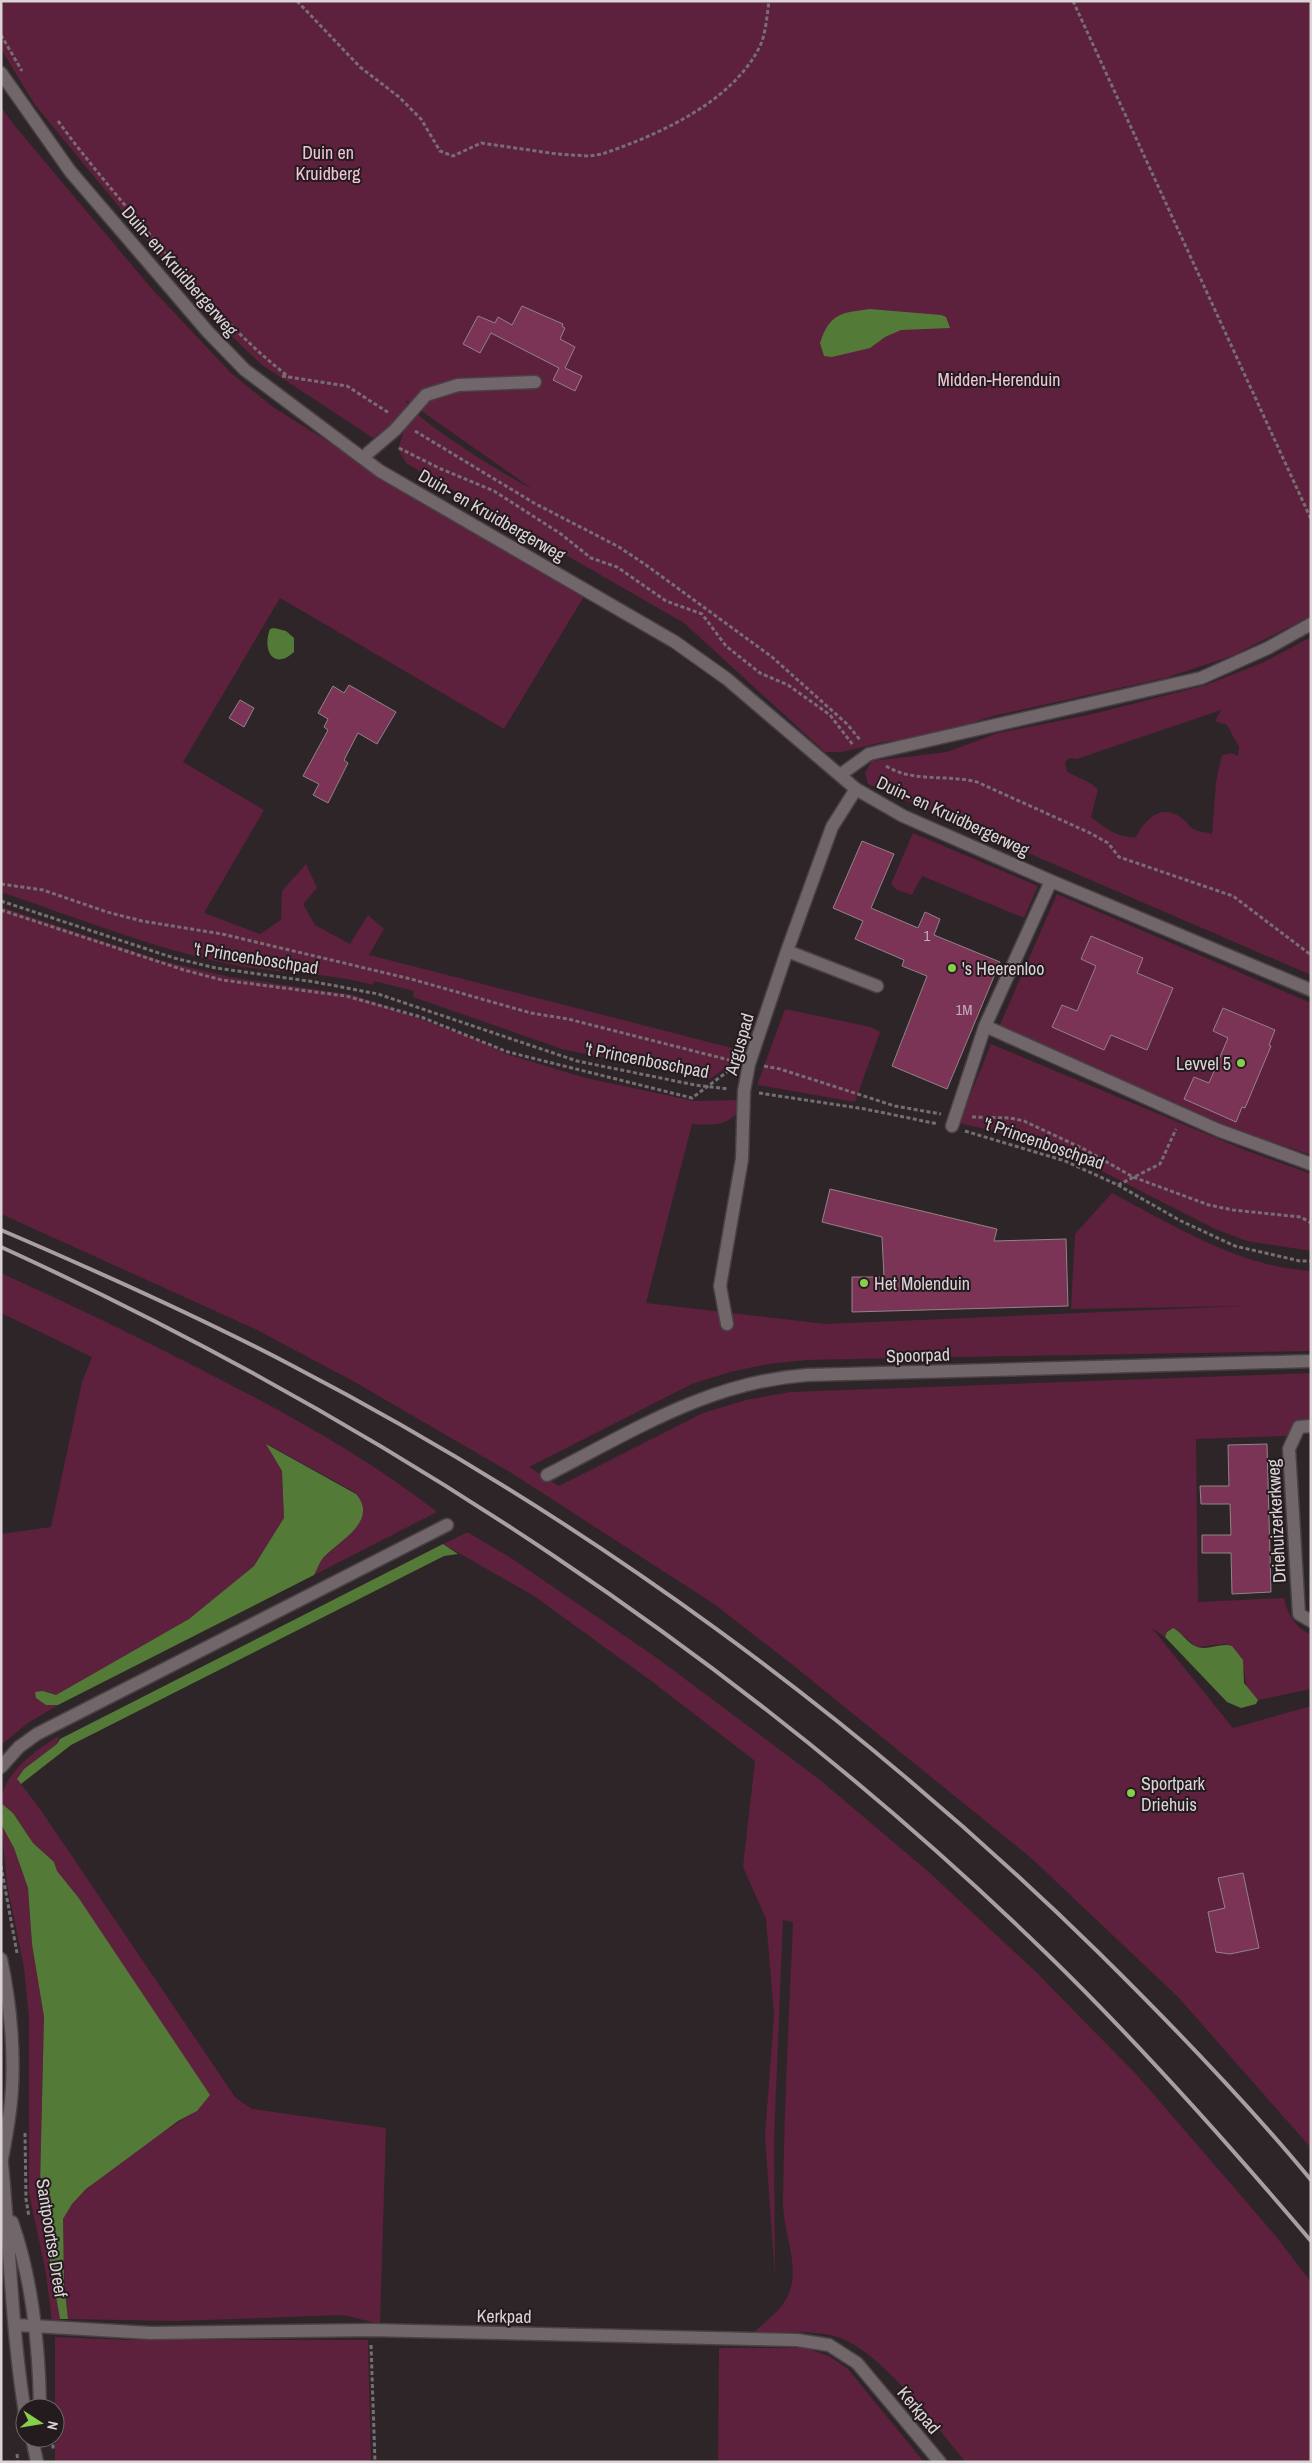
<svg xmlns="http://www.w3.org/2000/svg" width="1312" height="2463" font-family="'Archivo Narrow',sans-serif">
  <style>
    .green { fill: #5d203d; fill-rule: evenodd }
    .water { fill: #537b37 }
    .building { fill: #7c3456; stroke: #8f8488 }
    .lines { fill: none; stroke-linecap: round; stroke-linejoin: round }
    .service-casing { stroke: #494144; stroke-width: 15 }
    .minor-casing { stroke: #494144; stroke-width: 15 }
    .tertiary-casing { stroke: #494144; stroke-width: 15 }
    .path { stroke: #766e71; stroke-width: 3; stroke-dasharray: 4 2.5; stroke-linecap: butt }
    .service { stroke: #71666a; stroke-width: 12 }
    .minor { stroke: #71666a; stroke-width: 12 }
    .tertiary { stroke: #71666a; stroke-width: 12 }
    .rail { stroke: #a79fa2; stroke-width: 4 }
    .poi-dot { fill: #86cf4b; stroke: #241b1f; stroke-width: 2 }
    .labels { text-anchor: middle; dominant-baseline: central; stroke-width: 4; stroke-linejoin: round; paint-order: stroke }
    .number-label { font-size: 15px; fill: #c3acb7 }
    .park-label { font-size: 18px; fill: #f1c5d6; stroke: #241b1f }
    .street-label { font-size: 18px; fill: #dbd4d7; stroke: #241b1f }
    .poi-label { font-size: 18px; fill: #dbd4d7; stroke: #241b1f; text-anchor: start }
  </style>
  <rect width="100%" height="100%" fill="#2e2528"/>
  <path class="green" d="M1,1H1311V616L1232,656L1165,678L993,716L937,735L883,742L842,752H825L684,623L406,463L398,449L407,421L400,417L373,438L262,365L205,311L35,105L1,49ZM406,400L531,488C511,479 408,416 406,400Z
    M1,107L14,125L152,289L231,373L273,407L396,484L586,593L504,729L280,598L183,762L264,810L204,913L260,934L281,920L282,891L306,864L317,888L303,904L315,925L350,944L368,915L384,929L369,955L740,1050L732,1064L708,1080L562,1049L413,997L414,991L374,981L373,985C327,972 280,974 234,965C154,949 78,918 1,892Z
    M1311,637V975L868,784L865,773L872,761L947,752L998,733L1093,714L1206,685L1264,662ZM1221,710L1215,721L1227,725L1239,747L1238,756L1231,753L1222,755L1216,782L1212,834C1206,832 1198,832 1193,829C1189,826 1186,821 1182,818C1160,803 1146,819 1136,837C1118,839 1104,827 1091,817L1098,789L1090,783L1067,772L1065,763L1069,758L1077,759Z
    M913,833L1038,886L1024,918L922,876L912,895L897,890L891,884Z
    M1057,894L1311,1003V1155L1239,1131L999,1027Z
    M1,907L163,961L230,977L354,995L481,1041L506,1054L586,1078L694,1101L744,1100C735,1125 717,1126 692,1124L646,1303L826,1324L1243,1306L1071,1309L1075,1234L1112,1193C1177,1227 1237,1266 1311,1271V1351L895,1358L807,1360L768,1364L730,1372L692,1384L529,1467L559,1486L703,1413L746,1400L790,1392L1311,1373V1420L1289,1436L1196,1439L1198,1602L1284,1598C1288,1615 1295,1627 1311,1635V1689L1258,1700C1243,1684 1247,1689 1244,1669C1242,1662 1230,1650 1225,1644L1196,1647L1177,1630L1172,1629L1167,1632L1165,1637L1152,1628L1233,1728L1311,1706V2148L1178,1997L1030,1857L789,1662L714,1604L513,1474L353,1381L255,1329L1,1214Z
    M785,1009L871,1027L880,1032L855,1102L757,1085Z
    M991,1044L1245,1150L1311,1174V1251L1247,1241L1215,1229L1072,1156L998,1132L959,1123Z
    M1,1273C68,1303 134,1335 200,1369C282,1411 364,1455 437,1512L314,1575L322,1559L345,1539L356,1493L267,1444L282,1471L284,1519L254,1566L189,1619L56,1695L43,1691L36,1698L46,1705H58L28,1723L1,1745V1534L51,1527L82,1382L92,1357L1,1313Z
    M466,1533H469L511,1558L657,1658L820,1780L930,1873L1037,1973L1136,2074L1275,2235L1311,2282V2462H966C934,2425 880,2348 834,2336C809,2330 780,2333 754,2332C770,2318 789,2305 792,2282C796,2256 783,2230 783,2203C784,2109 789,2016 793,1922L783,1920L774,2139L775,2277L765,2136L774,2015L766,1919L743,1867L755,1761L654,1683L534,1596L443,1544Z
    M59,1736L57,1744L24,1769L17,1779L38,1806L235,2097L252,2109L386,2128L380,2324L343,2315L176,2321L68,2319C65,2294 64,2271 63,2247C63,2238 62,2228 63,2220C69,2192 170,2126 197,2111L78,1897L57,1871L54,1862L33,1843L13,1813L1,1803C1,1775 37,1749 59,1736Z
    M1,1824L14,1848L28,1888L32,1944L44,2017L40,2185L50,2263L61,2325H54L52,2321L46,2273L29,2193V2018L24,1968L7,1884Z
    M55,2337L129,2340H368L371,2462H55Z
    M719,2348H805L829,2356L848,2369L924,2462H718Z"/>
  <path class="water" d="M870,309L941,315L946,317L950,328L901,330L885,337L870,348L832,357L824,356L820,343C830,313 841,313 870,309Z
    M274,628L286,631L294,638V652C273,671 262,650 270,629Z
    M266,1444L356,1494C379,1521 340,1540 323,1558C319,1563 317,1570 314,1575L58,1705H46L36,1698L35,1692L43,1691L56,1695L189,1619L254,1566L284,1518L282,1471Z
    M443,1544L458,1554L444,1556L71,1745L21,1784L17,1779L24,1769L57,1744L60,1739Z
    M1173,1628C1182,1632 1186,1642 1195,1646C1207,1652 1219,1642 1232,1646L1243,1660L1244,1683L1258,1700L1256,1704L1241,1708L1227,1702L1165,1637L1167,1632Z
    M1,1803L13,1813L33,1843L54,1862L57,1871L78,1897L210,2095L197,2111L178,2121L86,2189L72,2204L63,2219L64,2283L68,2319H60L50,2263L40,2185L44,2017L32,1944L28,1888L14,1848L1,1824Z"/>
  <path class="building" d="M522,306L563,324L562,326L565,328L560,339L575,347L565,368L582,376L575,391L553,380L559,368L491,333L480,353L463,344L478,316L495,323L498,317L512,325Z
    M349,685L396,712L377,744L358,733L344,760L348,763L328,803L313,795L319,784L303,776L328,730L324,727L328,719L318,713L333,686L344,693Z
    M240,700L254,708L244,727L229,718Z
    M862,841L894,854L871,908L918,928L925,912L940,919L934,935L1000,962L947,1089L892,1066L927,976L902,966L904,960L855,939L863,921L833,908Z
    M1091,936L1143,958L1137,973L1173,988L1147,1050L1111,1035L1104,1050L1052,1027L1062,1005L1077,1011L1096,966L1081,959Z
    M1223,1008L1275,1030L1269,1045L1271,1046L1245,1108L1242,1107L1236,1122L1184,1099L1194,1077L1209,1083L1228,1038L1213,1031Z
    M830,1189L997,1229L994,1241L1066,1239L1068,1306L852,1312V1277H884L882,1237L822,1222Z
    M1267,1444L1271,1592L1232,1594L1231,1553H1202V1535H1231L1230,1504H1201L1200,1486H1229L1228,1445Z
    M1243,1873L1259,1948L1230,1954L1216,1952L1208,1912L1225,1908L1218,1878Z"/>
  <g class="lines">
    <defs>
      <path id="service" d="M368,453L395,430L426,395L458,385L535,382
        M869,754L1201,678L1268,648L1311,624
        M547,1475C633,1431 709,1382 807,1375L1311,1361
        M1,1767L19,1747L37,1734L447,1525
        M1,1959C11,2005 16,2063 10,2110C8,2126 5,2143 2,2159"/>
      <path id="minor" d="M1,73L70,171L208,332L245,370L380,471L675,642L727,679L856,789L903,816L1051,881L1311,990
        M840,775L869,754
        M787,951L877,986
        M985,1026L1218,1130L1311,1164
        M952,1126L985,1026L1051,881
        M727,1324L720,1286L742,1159L744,1091L749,1064L787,951L832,827L856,789
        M1311,1426L1299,1427L1289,1449L1299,1614L1311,1621
        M16,2325L151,2333L371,2330L797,2340L829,2345L857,2363L940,2462"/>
      <path id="tertiary" d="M1,2154C10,2240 11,2328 25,2413
        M12,2222C33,2281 39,2345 40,2408
        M32,2438L37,2462"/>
    </defs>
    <use href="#service" class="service-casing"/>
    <use href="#minor" class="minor-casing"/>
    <use href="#tertiary" class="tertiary-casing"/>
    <path class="path" d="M297,1L360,67L399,97L421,119L440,151L453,156L481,143L557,154L589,156L602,154C658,135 733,102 760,46C766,33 767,15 769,1
      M1073,1L1311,519
      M1,35L22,71
      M58,121C90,165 126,206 161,248C201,294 241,340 289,377
      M282,376L347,386L389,413
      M415,431L534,503L619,547L646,565L772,657L847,724L861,741
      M399,448L441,469L494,491L561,534L591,558L617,567L666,601L702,614L726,646L760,673L788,685L830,715L853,745
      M886,766C913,783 947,774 977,782L1090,833L1108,843L1119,857L1233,896L1311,955
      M1,884L43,890L107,912L142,921L222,934L411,979L531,1013L568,1019L733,1061
      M1,901L174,958L216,968L315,982L378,994L577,1061L695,1085L728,1089
      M1,910L184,970L222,980L346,996L421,1017L508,1052L692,1098L731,1069
      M764,1066L780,1069L895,1106L941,1114
      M759,1093L865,1109L938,1124
      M972,1117L1010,1118L1024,1121L1084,1149L1133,1177L1209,1205L1233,1210L1301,1217L1311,1223
      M965,1131L1065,1161L1118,1185L1181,1221L1235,1246L1300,1261H1311
      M1118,1185L1160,1164L1176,1129
      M1,1866L17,1953
      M25,2133L26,2199L29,2217
      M371,2345L375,2462
      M53,2438V2451
      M17,2454L18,2462"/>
    <use href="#service" class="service"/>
    <use href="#minor" class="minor"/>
    <use href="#tertiary" class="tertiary"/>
    <path class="rail" d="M1,1230C99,1272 197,1316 291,1365C587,1519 860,1719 1098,1952C1172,2025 1245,2100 1311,2180
      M1,1247C380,1420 747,1662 1046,1953C1140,2044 1226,2141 1311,2241"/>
  </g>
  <g class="poi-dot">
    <circle cx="952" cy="968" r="5"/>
    <circle cx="1241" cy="1063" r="5"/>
    <circle cx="864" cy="1283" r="5"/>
    <circle cx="1131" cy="1793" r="5"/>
  </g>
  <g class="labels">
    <g class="number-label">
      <text x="927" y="935">1</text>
      <text x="964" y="1009">1M</text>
    </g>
    <g class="park-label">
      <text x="328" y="152">Duin en<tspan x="328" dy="21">Kruidberg</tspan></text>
      <text x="999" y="379">Midden-Herenduin</text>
    </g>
    <g class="street-label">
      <text transform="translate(180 271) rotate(49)">Duin- en Kruidbergerweg</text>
      <text transform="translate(492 515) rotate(30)">Duin- en Kruidbergerweg</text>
      <text transform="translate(953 816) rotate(25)">Duin- en Kruidbergerweg</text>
      <text transform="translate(256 958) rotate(9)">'t Princenboschpad</text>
      <text transform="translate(739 1044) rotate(-74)">Arguspad</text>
      <text transform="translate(647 1060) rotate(11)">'t Princenboschpad</text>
      <text transform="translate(1044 1143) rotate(19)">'t Princenboschpad</text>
      <text transform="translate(918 1355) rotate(-2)">Spoorpad</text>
      <text transform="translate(1276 1521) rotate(-93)">Driehuizerkerkweg</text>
      <text transform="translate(52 2238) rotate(81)">Santpoortse Dreef</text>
      <text transform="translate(504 2316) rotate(1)">Kerkpad</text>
      <text transform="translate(919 2410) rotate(50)">Kerkpad</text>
    </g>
    <g class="poi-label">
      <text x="962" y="968">'s Heerenloo</text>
      <text x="1231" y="1063" text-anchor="end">Levvel 5</text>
      <text x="874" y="1283">Het Molenduin</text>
      <text x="1141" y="1783">Sportpark<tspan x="1141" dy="21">Driehuis</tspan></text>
    </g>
  </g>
  <rect width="1312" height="2463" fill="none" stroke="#dbd4d7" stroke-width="5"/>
  <g transform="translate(40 2423) rotate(102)"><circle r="24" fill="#241b1f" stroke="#6d6569"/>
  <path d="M0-4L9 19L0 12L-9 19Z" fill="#86cf4b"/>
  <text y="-8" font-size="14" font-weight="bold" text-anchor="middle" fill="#dbd4d7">N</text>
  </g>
</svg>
